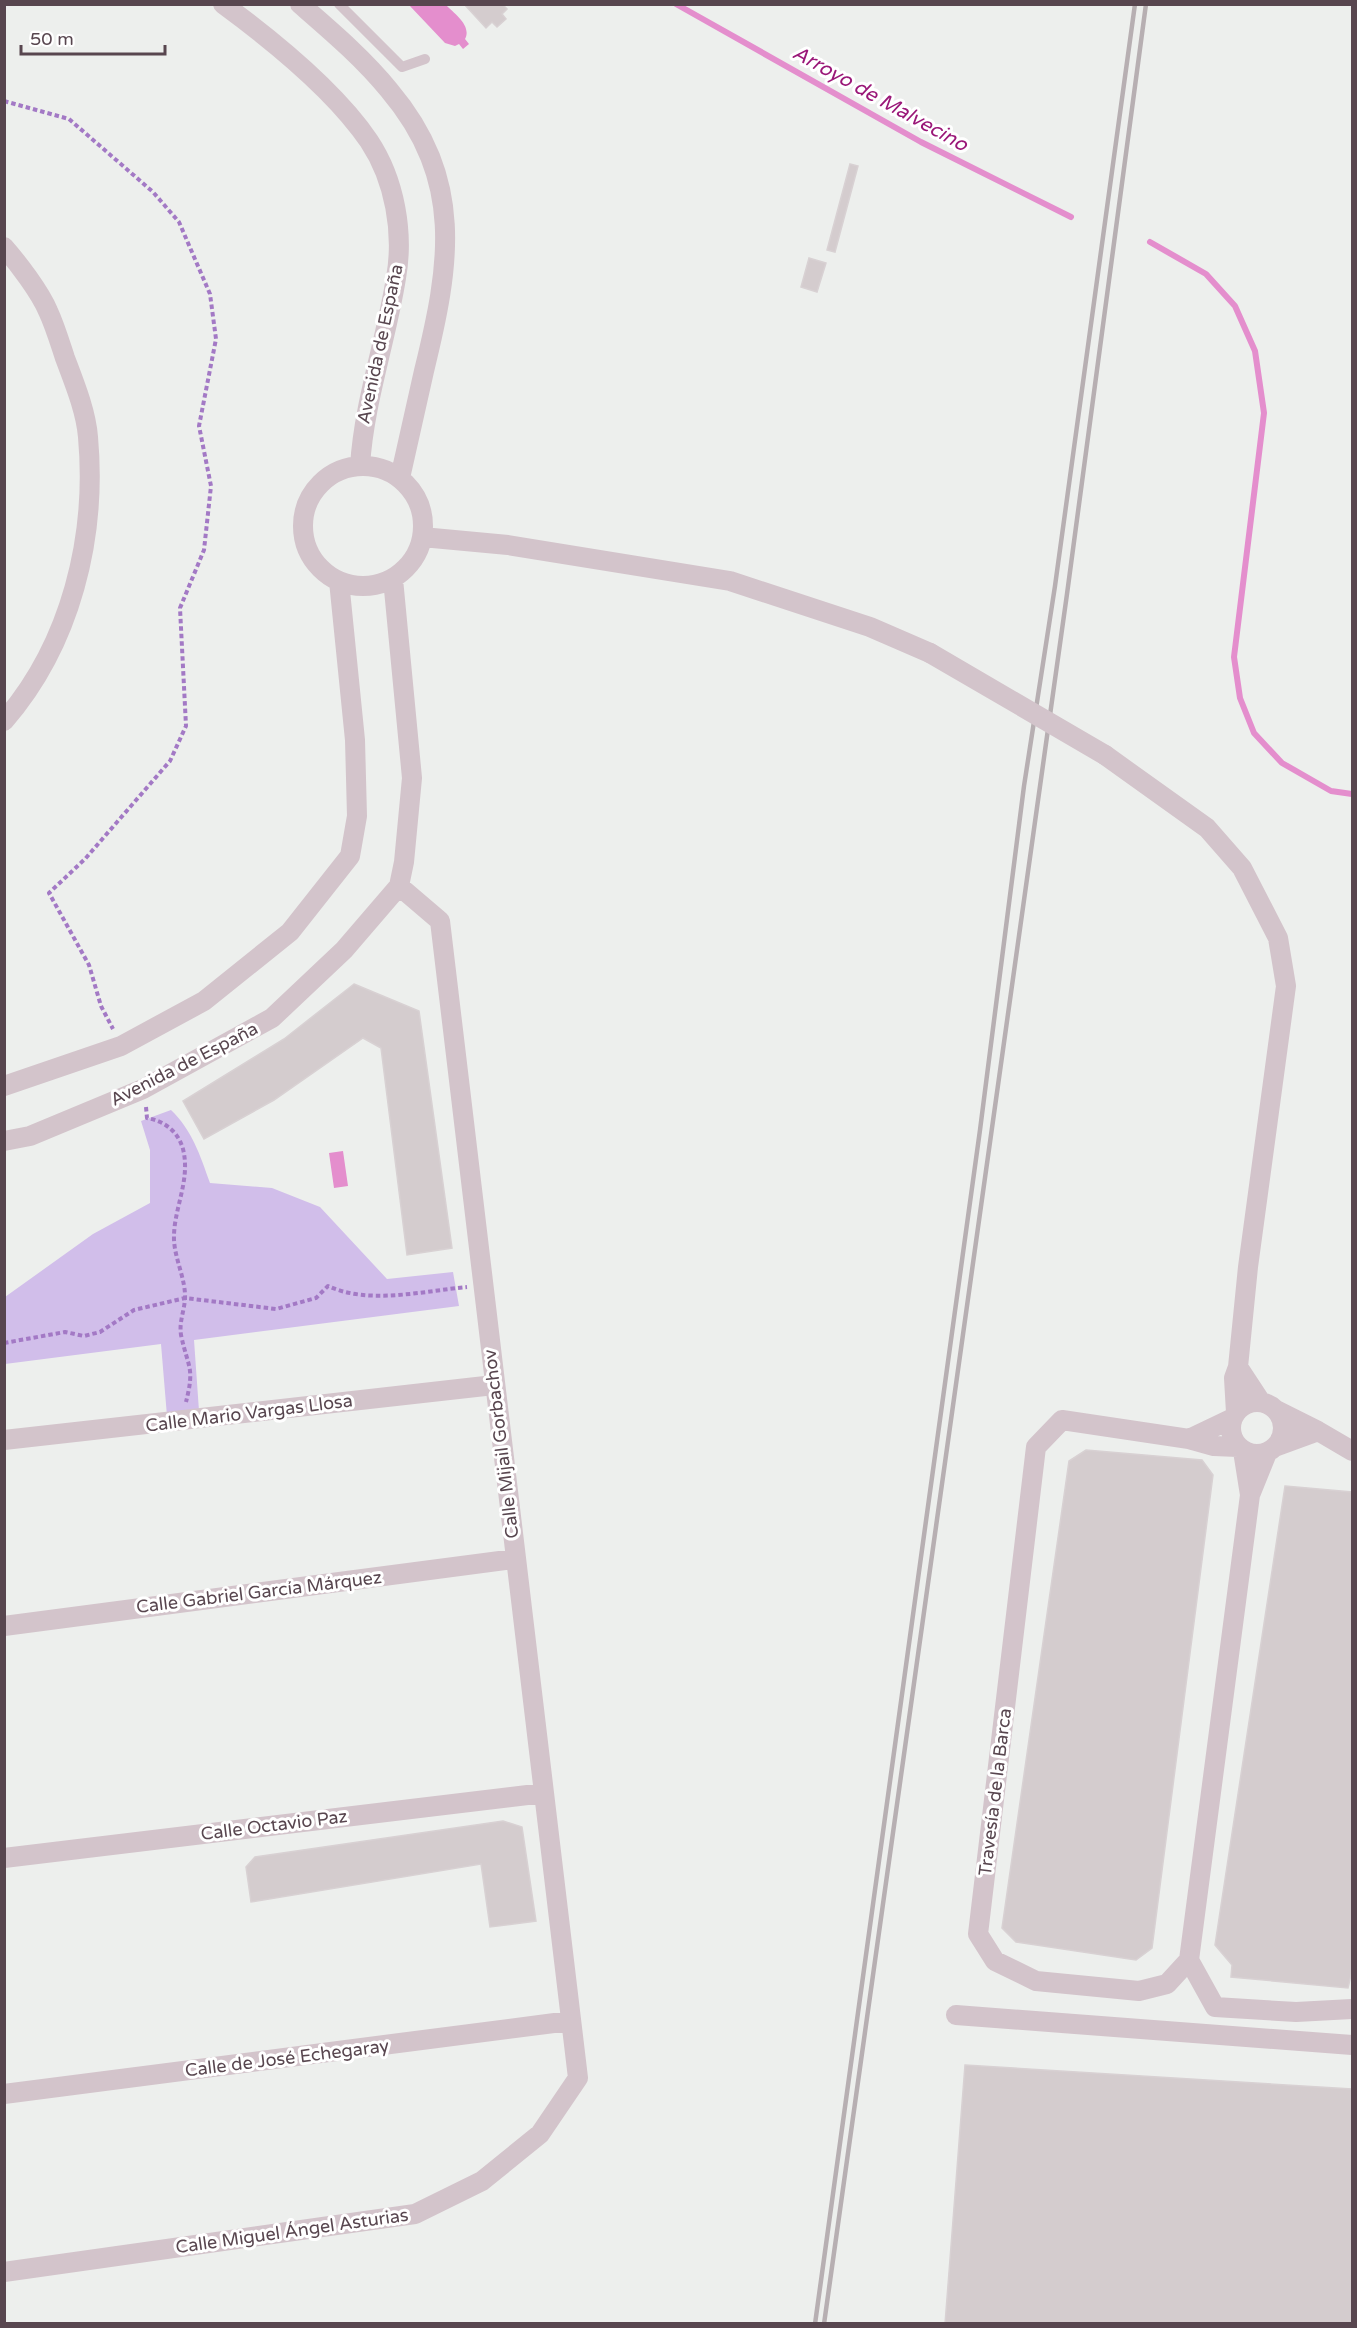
<svg xmlns="http://www.w3.org/2000/svg" width="1357" height="2328" font-family="'Varela Round',sans-serif">
  <style>
    .green { fill: #d1beea }
    .water { fill: #e48ecd }
    .lines { fill: none; stroke-linecap: round; stroke-linejoin: round }
    .stream { stroke: #e48ecd; stroke-width: 6 }
    .building { fill: #d4ccce; stroke: #d8d1d3; stroke-width: 1.5 }
    .path { stroke: #a379c5; stroke-width: 4; stroke-dasharray: 4.5 3; stroke-linecap: butt }
    .service { stroke: #d3c4cb; stroke-width: 10 }
    .minor { stroke: #d3c4cb; stroke-width: 20 }
    .rail { stroke: #b7afb2; stroke-width: 4.5 }
    .minor-bridge { stroke: #d3c4cb; stroke-width: 20 }
    .labels { text-anchor: middle; dominant-baseline: central; stroke-width: 6; stroke-linejoin: round; paint-order: stroke }
    .street-label { font-size: 18px; fill: #58464f; stroke: #fff }
    .water-label { font-size: 20px; font-style: italic; fill: #9a1778; stroke: #fff }
  </style>
  <rect width="100%" height="100%" fill="#edefed"/>
  <path class="green" d="M171,1110C192,1130 200,1155 210,1183L272,1188L320,1207L387,1279L453,1272L459,1306L194,1340L199,1411L167,1416L161,1344L5,1364V1297L93,1234L150,1203V1150L141,1121Z"/>
  <path class="water" d="M409,5H446C455,14 472,26 465,39L469,44L463,49L459,44L455,46L445,43Z
    M343,1151L348,1186L334,1188L329,1153Z"/>
  <g class="lines">
    <path class="stream" d="M676,4L921,142L1071,217
      M1150,242L1206,274L1235,306L1255,351L1264,413L1234,657L1240,698L1254,733L1282,763L1331,791L1352,794"/>
  </g>
  <path class="building" d="M464,4H502L507,9L502,14L506,19L497,27L492,22L486,28Z
    M850,164L858,166L835,252L827,250Z
    M809,258L826,263L817,292L801,287Z
    M354,984L419,1011L452,1248L407,1255L381,1048L363,1038L274,1100L204,1139L183,1101L284,1039Z
    M1086,1450L1202,1460L1213,1475L1152,1948L1136,1960L1016,1942L1002,1928L1069,1461Z
    M1285,1486L1352,1492V1971L1348,1988L1231,1977L1232,1965L1215,1945Z
    M503,1821L522,1827L536,1921L490,1927L481,1864L251,1902L246,1867L255,1857Z
    M965,2065L1352,2089V2324H945Z"/>
  <g class="lines">
    <path class="path" d="M4,101L69,119L153,192L179,222L210,294L216,339L199,426L211,486L204,550L180,608L186,726L170,761L85,859L49,893L89,965L101,1006L113,1029
      M146,1107L147,1118C164,1121 178,1131 183,1149C191,1181 173,1209 174,1240C175,1260 186,1280 185,1299C184,1312 179,1322 181,1335C188,1368 195,1367 186,1402
      M4,1343L65,1332L84,1336L100,1332L134,1310L185,1298L276,1309L316,1298L328,1286C369,1305 423,1291 467,1287"/>
    <path class="service" d="M339,4L402,67L425,59"/>
    <path class="minor" d="M223,4C272,40 335,91 369,141C395,180 404,233 396,278C386,341 364,402 360,466
      M300,4C331,31 363,58 389,90C465,180 450,265 424,371C416,406 408,442 400,478
      M4,247C18,263 40,292 48,311C55,326 60,343 65,358C74,382 86,411 88,437C97,537 71,644 4,721
      M303 526a60 60 0 1 1 120 0a60 60 0 1 1-120 0Z
      M422,537L508,545L730,581L870,627L930,653
      M1105,755L1207,828L1242,868L1278,938L1286,986L1248,1267L1238,1367
      M4,1086L121,1046L204,1001L290,932L350,856L357,816L355,740L339,581
      M4,1141L30,1136L143,1089L272,1018L344,950L399,886L404,862L412,778L393,579
      M1231 1428a26 26 0 1 1 52 0a26 26 0 1 1-52 0Z
      M1276,1410L1318,1431L1277,1446
      M1236,1413L1234,1378L1238,1367L1261,1402
      M1233,1418L1189,1439L1214,1446L1238,1447
      M1318,1431L1352,1451
      M1189,1439L1062,1420L1036,1447L978,1934L995,1961L1036,1981L1139,1991L1167,1984L1189,1960L1250,1495
      M4,1440L494,1385
      M1243,1451L1250,1495L1267,1453
      M4,1626L514,1559
      M4,1858L544,1793
      M1189,1960L1215,2007L1296,2012L1352,2009
      M956,2015L1352,2045
      M4,2094L570,2021
      M4,2272L415,2214L482,2181L540,2134L578,2078L440,921L399,886"/>
    <path class="rail" d="M815,2324L980,1130L1024,786L1055,586L1135,4
      M824,2324L1067,594L1146,4"/>
    <path class="minor-bridge" d="M930,653L1105,755"/>
  </g>
  <g class="labels">
    <g class="street-label">
      <text transform="translate(380 344) rotate(-78)">Avenida de España</text>
      <text transform="translate(184 1064) rotate(-27)">Avenida de España</text>
      <text transform="translate(249 1413) rotate(-7)">Calle Mario Vargas Llosa</text>
      <text transform="translate(501 1444) rotate(-97)">Calle Mijail Gorbachov</text>
      <text transform="translate(259 1592) rotate(-7)">Calle Gabriel García Márquez</text>
      <text transform="translate(995 1792) rotate(-83)">Travesía de la Barca</text>
      <text transform="translate(274 1825) rotate(-7)">Calle Octavio Paz</text>
      <text transform="translate(287 2058) rotate(-7)">Calle de José Echegaray</text>
      <text transform="translate(292 2231) rotate(-8)">Calle Miguel Ángel Asturias</text>
    </g>
    <g class="water-label">
      <text transform="translate(880 99) rotate(29)">Arroyo de Malvecino</text>
    </g>
  </g>
  <rect width="1357" height="2328" fill="none" stroke="#58464f" stroke-width="12"/>
  <path d="M21 45v9h144v-9" fill="none" stroke="#58464f" stroke-width="3"/>
  <text x="30" y="45" font-size="18" fill="#58464f" stroke="#ffffff" stroke-width="4.5" paint-order="stroke">50 m</text>
</svg>
